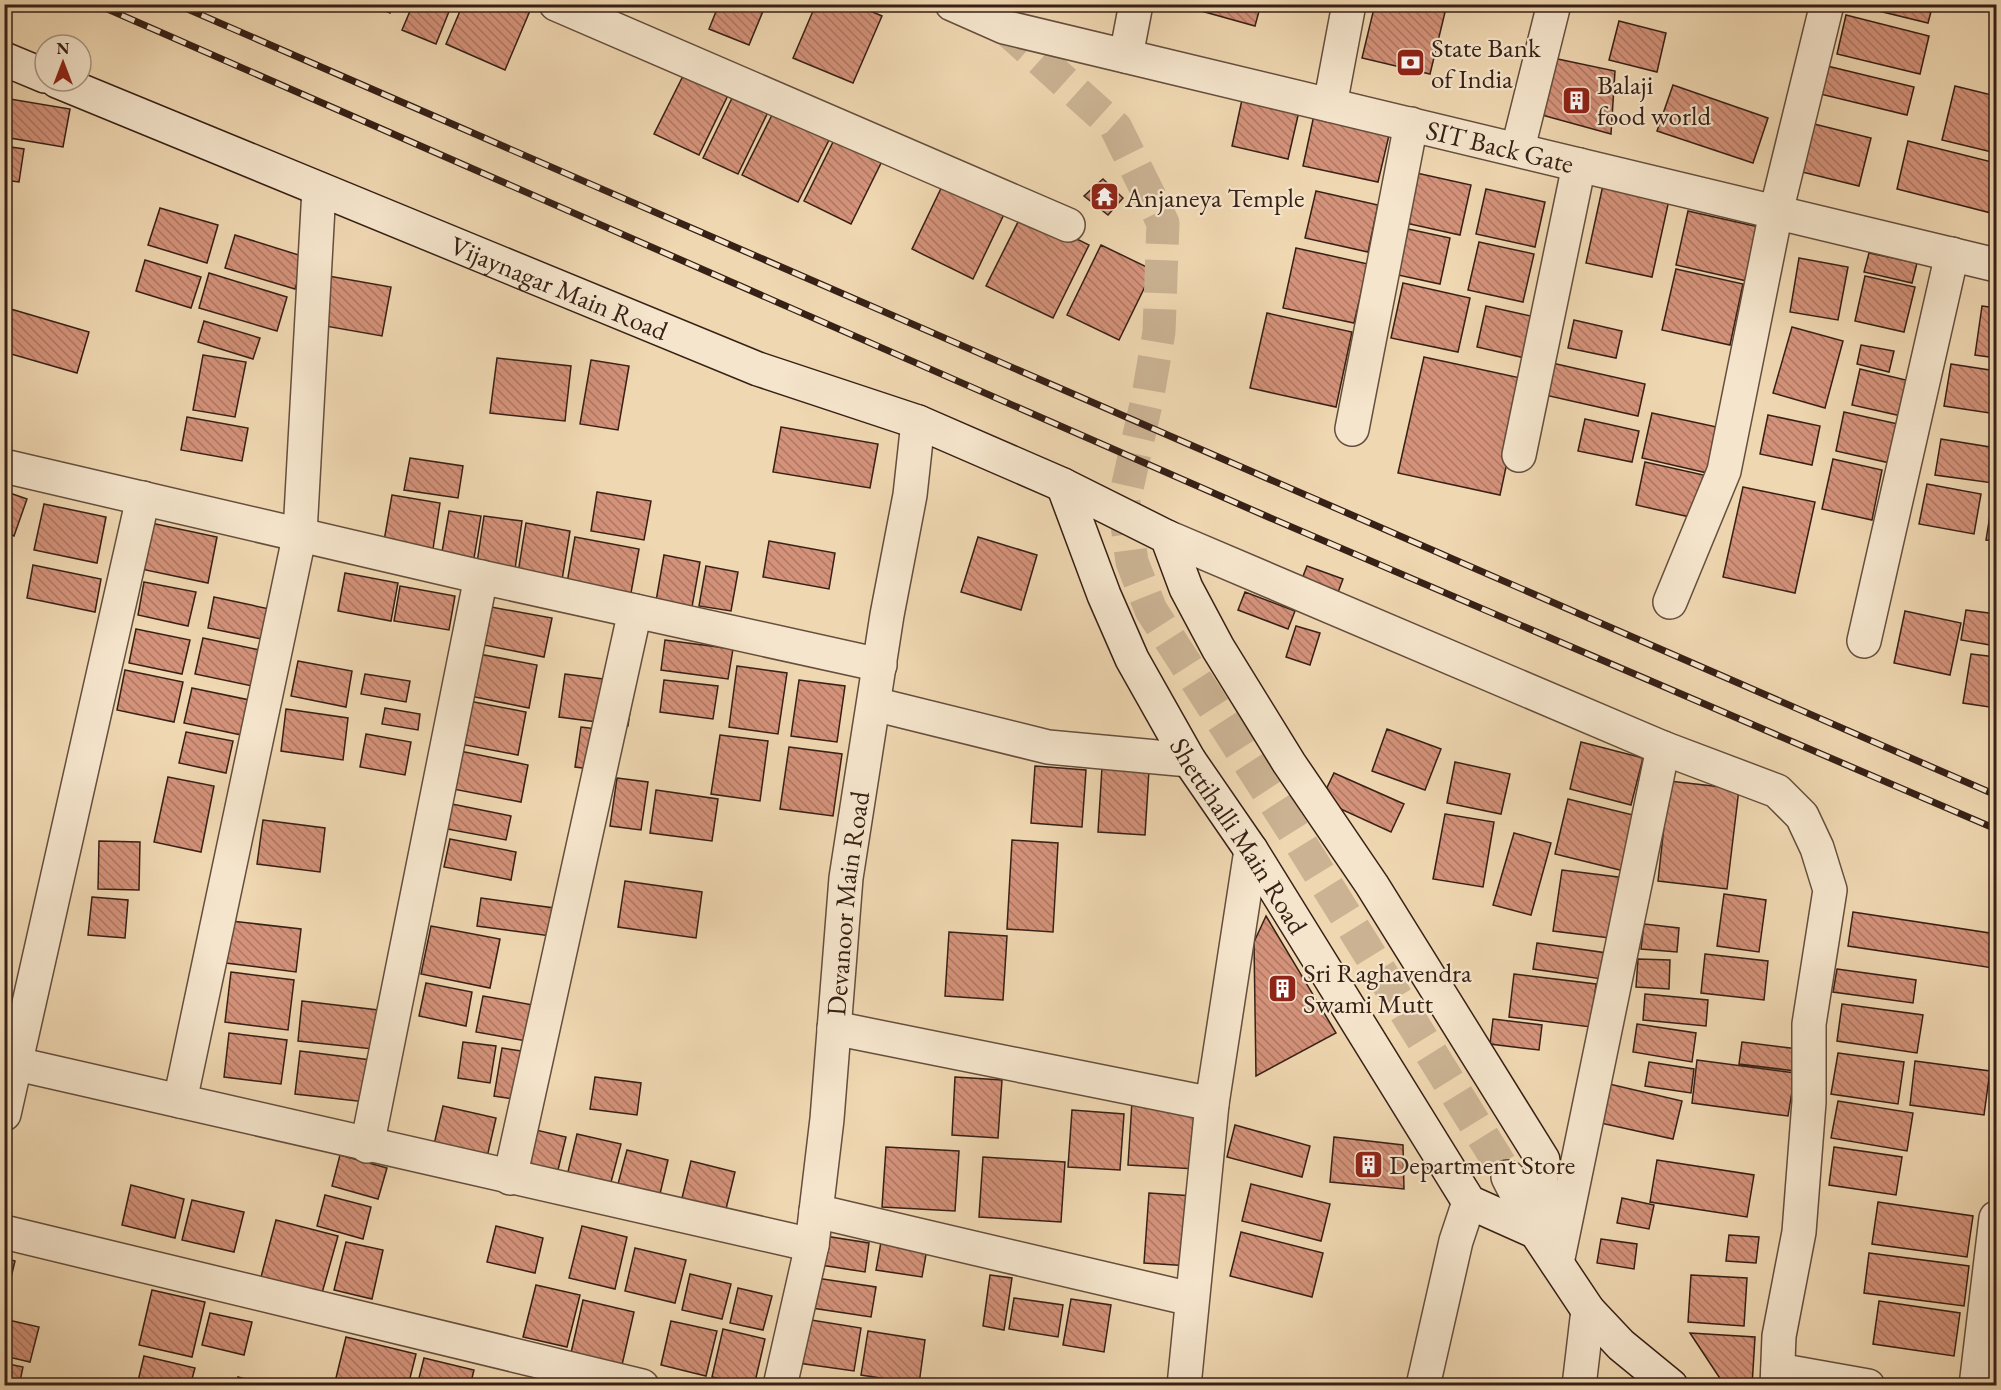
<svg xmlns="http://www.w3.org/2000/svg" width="2001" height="1390" font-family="'EB Garamond',serif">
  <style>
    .building { fill: url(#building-back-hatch); stroke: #372016; stroke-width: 1.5 }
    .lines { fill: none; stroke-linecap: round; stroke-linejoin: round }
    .tertiary-tunnel { stroke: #cab292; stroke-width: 33; stroke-dasharray: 33 16; stroke-linecap: butt }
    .minor-casing { stroke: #654e3d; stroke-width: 36 }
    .tertiary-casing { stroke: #654e3d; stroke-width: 36 }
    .secondary-casing { stroke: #372016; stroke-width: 36 }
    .minor { stroke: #f5e5cc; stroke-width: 33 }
    .tertiary { stroke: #f5e5cc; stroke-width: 33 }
    .secondary { stroke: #f5e5cc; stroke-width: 33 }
    .rail-casing { stroke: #372016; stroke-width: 7 }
    .rail { stroke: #f5e5cc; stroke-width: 4.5; stroke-dasharray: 14; stroke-linecap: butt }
    .labels { text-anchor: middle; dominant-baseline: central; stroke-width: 4.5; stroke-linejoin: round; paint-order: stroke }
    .poi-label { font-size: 27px; fill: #372016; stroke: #f5e5cc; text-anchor: start }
    .street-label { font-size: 27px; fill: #372016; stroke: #f5e5cc }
  </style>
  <defs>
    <pattern id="building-back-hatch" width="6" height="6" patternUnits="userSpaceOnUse" patternTransform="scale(1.5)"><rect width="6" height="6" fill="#d4927a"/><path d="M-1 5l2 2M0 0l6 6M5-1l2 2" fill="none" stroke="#ad7763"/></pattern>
  </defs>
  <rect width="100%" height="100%" fill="#efd7b1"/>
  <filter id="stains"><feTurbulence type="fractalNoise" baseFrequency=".00333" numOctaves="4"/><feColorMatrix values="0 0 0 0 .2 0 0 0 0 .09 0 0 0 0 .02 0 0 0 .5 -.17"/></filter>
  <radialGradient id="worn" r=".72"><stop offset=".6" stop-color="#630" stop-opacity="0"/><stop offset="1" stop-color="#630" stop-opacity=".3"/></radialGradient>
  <path class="building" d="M369,4H393L390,13Z
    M413,4H452L436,44L402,30Z
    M463,4L532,6L505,70L446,44Z
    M719,4H766L749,45L709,29Z
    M816,4H854L882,16L853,83L793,58Z
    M1176,4H1261L1255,26Z
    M1375,4H1447L1430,74L1362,58Z
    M1850,4H1933L1928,23Z
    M1846,15L1929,36L1920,74L1837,54Z
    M1619,21L1666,33L1657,72L1609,60Z
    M1553,58L1615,71L1611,134L1531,112Z
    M689,64L733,85L699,155L654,134Z
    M1819,64L1914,87L1907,115L1812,92Z
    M1673,85L1768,118L1753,163L1657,131Z
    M1955,86L1996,96V153L1942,140Z
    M735,92L770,108L738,174L703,158Z
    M1243,95L1300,107L1288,159L1232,146Z
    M4,98L70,109L63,147L4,137Z
    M776,107L832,134L798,202L742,175Z
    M1314,115L1390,131L1378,182L1303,166Z
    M1806,122L1871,138L1859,186L1794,170Z
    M838,132L885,155L851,224L804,201Z
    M1908,141L1996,163V191L1991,213L1897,189Z
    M4,146L24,149L19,182L4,180Z
    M1412,172L1471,185L1460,235L1401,222Z
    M946,178L1007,208L973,279L912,249Z
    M1103,179L1123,198L1108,215L1084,196Z
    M1603,185L1669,200L1652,277L1586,263Z
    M1486,189L1545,202L1535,247L1476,234Z
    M1316,191L1378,205L1368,252L1305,238Z
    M160,208L218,225L207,263L148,245Z
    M1688,211L1772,230L1760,284L1676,265Z
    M1023,212L1089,245L1053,318L986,286Z
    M1408,229L1450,238L1440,284L1398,275Z
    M235,235L305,257L295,289L225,268Z
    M1479,242L1534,254L1523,302L1468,290Z
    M1101,245L1153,270L1119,340L1067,315Z
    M1296,248L1368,264L1354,323L1283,308Z
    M4,251L11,252L6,291H4Z
    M1869,253L1917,263L1912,283L1864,272Z
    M1799,258L1848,267L1838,320L1790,312Z
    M145,260L201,277L191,308L136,291Z
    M1676,269L1743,284L1730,345L1662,330Z
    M209,273L287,297L277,331L199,308Z
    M317,274L391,287L382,336L308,323Z
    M1865,276L1915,287L1904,332L1855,321Z
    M1403,283L1470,298L1458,352L1391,338Z
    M1486,306L1535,317L1525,358L1477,347Z
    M1982,306L1996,308V358L1975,355Z
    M4,307L89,332L77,373L4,352Z
    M1267,313L1352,332L1336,407L1250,388Z
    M1574,320L1622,331L1616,358L1568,348Z
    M204,321L260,338L253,359L198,342Z
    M1792,327L1843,341L1825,408L1773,393Z
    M1861,345L1894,351L1889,372L1857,364Z
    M203,355L246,362L235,417L193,410Z
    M1424,357L1525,379L1500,495L1398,473Z
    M497,358L571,366L565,421L490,413Z
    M591,360L629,366L618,430L580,424Z
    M1552,363L1645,384L1638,416L1545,395Z
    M1951,364L1996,371V414L1944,406Z
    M1860,369L1914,382L1906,417L1852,405Z
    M1844,412L1898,424L1890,463L1836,451Z
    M1652,413L1726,429L1716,475L1642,458Z
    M1768,415L1820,426L1812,465L1760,454Z
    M187,417L248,428L242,461L181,450Z
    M1585,419L1639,431L1632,462L1578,451Z
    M781,427L878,444L870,488L773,472Z
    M1941,439L1996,448L1993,483L1935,475Z
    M410,458L463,466L458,498L404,490Z
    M1833,459L1882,470L1872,520L1822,509Z
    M1645,462L1708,476L1699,519L1636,505Z
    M1927,484L1981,494L1974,534L1919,524Z
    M1743,487L1815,502L1795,593L1723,577Z
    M4,491L27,499L14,536L4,532Z
    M597,492L651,501L644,540L591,531Z
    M392,495L440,503L433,549L384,541Z
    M1992,503L1996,504V541L1986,540Z
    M44,504L106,517L97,563L34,550Z
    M449,511L481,516L474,558L442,552Z
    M484,516L522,521L515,569L477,563Z
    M151,523L217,537L208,583L141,569Z
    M526,523L570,531L562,580L518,573Z
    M575,537L639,549L631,593L567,583Z
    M978,537L1037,555L1021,610L961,592Z
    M769,541L835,553L829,589L763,577Z
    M664,555L700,562L692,607L656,601Z
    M33,565L101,579L95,612L27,598Z
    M706,566L738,572L731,611L699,606Z
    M1307,566L1343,579L1334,603L1298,589Z
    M345,573L398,583L391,621L338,611Z
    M144,582L196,592L188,626L138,615Z
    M400,586L455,596L449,630L394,621Z
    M1245,592L1295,611L1288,629L1238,610Z
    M214,597L288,613L281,643L208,628Z
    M491,607L552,618L544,657L484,645Z
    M1966,610L1996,614V646L1961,640Z
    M1905,611L1961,623L1950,675L1894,663Z
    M1296,626L1320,633L1310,665L1286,657Z
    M136,629L190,640L182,674L129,663Z
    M203,638L269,652L262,688L195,674Z
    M665,640L733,649L728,679L661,670Z
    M479,654L537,665L529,708L470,696Z
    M1971,654L1996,657V708L1963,703Z
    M298,661L352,671L346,707L291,696Z
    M737,666L787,673L778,734L729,727Z
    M125,670L183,682L174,722L117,710Z
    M365,674L410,681L406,702L361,694Z
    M565,674L634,683L628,726L559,717Z
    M664,680L718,686L713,719L660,712Z
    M799,680L845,686L837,742L791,736Z
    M192,688L259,702L251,737L184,723Z
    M469,701L526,712L518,755L460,744Z
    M385,708L420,714L418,730L382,724Z
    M286,709L348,718L343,760L281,751Z
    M581,727L604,730L598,770L575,767Z
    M1387,729L1441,749L1425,790L1372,771Z
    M186,732L233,741L226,773L179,763Z
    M366,734L411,742L405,775L360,767Z
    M720,735L768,741L760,801L711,794Z
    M1581,742L1643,758L1631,805L1570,789Z
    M789,747L842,754L833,816L780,809Z
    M460,751L528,765L521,802L453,789Z
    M1455,762L1510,774L1501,814L1447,803Z
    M1035,766L1086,770L1082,827L1031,823Z
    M1102,767L1149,770L1145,835L1098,832Z
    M1334,773L1404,804L1391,832L1321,800Z
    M168,777L214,786L201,852L154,842Z
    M617,778L648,782L641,830L610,826Z
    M1669,781L1739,789L1727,889L1658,881Z
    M656,790L718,799L712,841L650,833Z
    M1568,799L1637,816L1624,871L1555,854Z
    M452,804L511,816L506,840L447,829Z
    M1445,814L1494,822L1483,887L1433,879Z
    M263,820L325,828L320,872L257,864Z
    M1514,833L1551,843L1531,915L1493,905Z
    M450,839L516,852L511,880L444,867Z
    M1012,840L1058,843L1053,932L1007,929Z
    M99,841L140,842L139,890L98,889Z
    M1562,870L1626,878L1618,939L1553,931Z
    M625,881L702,892L696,938L618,927Z
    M1724,894L1766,900L1759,952L1717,946Z
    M92,897L128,900L125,938L88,935Z
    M481,898L562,909L558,937L477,926Z
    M1853,912L1996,934L1993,968L1848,946Z
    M1266,916L1336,1033L1256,1076L1254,942Z
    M231,921L301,929L296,972L226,963Z
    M1644,924L1679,928L1677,952L1641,949Z
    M431,926L500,939L490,988L421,974Z
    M949,932L1007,936L1003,1000L945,996Z
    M1537,943L1607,953L1602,979L1533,969Z
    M1705,954L1768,961L1764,1000L1701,993Z
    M1638,959L1670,960L1669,989L1636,987Z
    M1837,969L1916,980L1913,1003L1833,992Z
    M231,972L294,980L288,1030L225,1022Z
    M1514,974L1596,984L1591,1027L1509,1017Z
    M426,983L472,992L466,1026L419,1016Z
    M1645,994L1708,1000L1706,1026L1643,1020Z
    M483,996L539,1006L532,1042L476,1032Z
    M302,1001L378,1010L373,1049L298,1041Z
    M1842,1004L1923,1015L1917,1053L1837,1041Z
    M1493,1019L1542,1025L1539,1050L1490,1044Z
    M1637,1024L1696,1033L1692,1062L1633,1052Z
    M229,1033L287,1040L281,1084L224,1077Z
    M463,1042L496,1046L490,1083L458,1078Z
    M1742,1042L1798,1049L1795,1071L1739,1064Z
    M502,1048L541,1054L533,1102L494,1096Z
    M300,1051L371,1060L366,1102L295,1094Z
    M1838,1053L1904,1062L1898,1104L1831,1094Z
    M1697,1060L1795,1073L1788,1116L1692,1103Z
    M1915,1061L1990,1071L1984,1115L1910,1105Z
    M1649,1062L1694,1069L1691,1093L1645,1086Z
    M595,1077L641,1083L637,1115L590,1109Z
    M955,1077L1002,1080L998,1138L952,1135Z
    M1605,1083L1682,1101L1673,1139L1596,1122Z
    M1132,1101L1200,1105L1196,1169L1128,1165Z
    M1838,1101L1913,1113L1907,1151L1831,1138Z
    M443,1106L496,1118L485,1166L432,1153Z
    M1072,1110L1124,1114L1120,1170L1068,1167Z
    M506,1123L566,1137L556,1178L496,1164Z
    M1235,1125L1310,1146L1302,1177L1227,1157Z
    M577,1134L621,1144L610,1186L567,1176Z
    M1334,1137L1403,1145L1404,1189L1330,1182Z
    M886,1147L959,1151L955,1211L882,1207Z
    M1834,1147L1902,1157L1896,1195L1829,1185Z
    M627,1150L668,1160L660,1194L618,1184Z
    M340,1155L387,1168L378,1199L332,1186Z
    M983,1157L1065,1162L1061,1222L979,1217Z
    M1657,1160L1754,1175L1747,1217L1650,1202Z
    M691,1161L735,1172L725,1213L681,1202Z
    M1251,1184L1330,1204L1321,1241L1242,1221Z
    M131,1185L184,1199L175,1238L122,1225Z
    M1149,1193L1194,1196L1190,1266L1144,1263Z
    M325,1195L371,1207L363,1239L317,1226Z
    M1622,1198L1654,1205L1649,1229L1617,1223Z
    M192,1200L244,1212L234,1252L182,1240Z
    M1878,1202L1973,1216L1967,1257L1872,1244Z
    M276,1220L338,1236L322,1293L261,1277Z
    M496,1226L543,1238L535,1273L487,1262Z
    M582,1226L627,1237L615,1289L569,1278Z
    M1241,1232L1323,1253L1312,1297L1230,1276Z
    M1729,1235L1759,1237L1756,1263L1726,1261Z
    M825,1236L869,1243L865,1272L821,1265Z
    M1601,1239L1637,1244L1634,1269L1597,1263Z
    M346,1242L383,1250L372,1299L334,1290Z
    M881,1242L927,1249L922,1277L876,1270Z
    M635,1248L686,1260L675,1303L625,1291Z
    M1869,1253L1969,1266L1964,1306L1864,1293Z
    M4,1258L15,1261L5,1302H4Z
    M690,1274L731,1284L722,1319L682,1310Z
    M990,1275L1012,1278L1004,1330L983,1326Z
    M1691,1275L1747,1278L1744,1326L1688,1322Z
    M816,1278L876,1287L871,1317L812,1308Z
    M536,1285L580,1295L567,1347L523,1337Z
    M738,1288L772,1296L763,1330L730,1323Z
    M152,1290L205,1302L192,1357L139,1345Z
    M1014,1298L1063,1305L1058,1337L1009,1329Z
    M1071,1299L1111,1305L1104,1352L1063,1345Z
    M583,1300L634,1312L622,1365L571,1353Z
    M1879,1301L1960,1313L1954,1356L1873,1344Z
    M210,1313L252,1322L244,1355L202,1345Z
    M4,1319L39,1327L30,1362L4,1356Z
    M805,1319L861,1328L854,1371L798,1363Z
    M671,1321L717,1331L706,1376L661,1365Z
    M723,1329L765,1339L754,1386L712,1377Z
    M868,1331L925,1340L919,1384L861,1375Z
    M1690,1333L1755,1337L1752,1386H1725Z
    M346,1337L416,1354L408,1386H334Z
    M144,1356L195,1368L190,1386H158L138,1381Z
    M424,1358L474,1370L470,1386H417Z
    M4,1363L23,1367L19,1386H4Z
    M238,1377L272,1386H236Z
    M502,1380L526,1386H501Z"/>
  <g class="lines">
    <path class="tertiary-tunnel" d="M1004,27L1116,128L1163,223L1159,332L1148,395L1124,502L1132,562L1151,610L1290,826L1508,1177"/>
    <defs>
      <g id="minor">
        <path d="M556,4L1068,225"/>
        <path d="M1126,56L1136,4"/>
        <path d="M1330,105L1349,4"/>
        <path d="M1518,148L1554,4"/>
        <path d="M1352,429L1411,124"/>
        <path d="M1519,455L1579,165"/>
        <path d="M4,466L481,577L880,665"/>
        <path d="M1167,537L1663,748L1777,791L1802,816L1817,848L1830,890L1809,1024V1102L1799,1232L1779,1336L1777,1386"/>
        <path d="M1670,602L1724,471L1776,212L1827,4"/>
        <path d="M1864,641L1952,254"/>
        <path d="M874,704L1048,747L1189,760"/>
        <path d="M834,1028L1212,1104L1251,850"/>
        <path d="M4,1061L812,1245"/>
        <path d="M180,1101L300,533L319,189"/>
        <path d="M4,1114L143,498"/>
        <path d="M367,1146L481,577"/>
        <path d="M510,1178L635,611"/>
        <path d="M816,1211L1191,1299"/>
        <path d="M4,1232L642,1386"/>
        <path d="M1557,1263L1663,748"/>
        <path d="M1778,1370L1868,1386"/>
        <path id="s1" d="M780,1386L812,1245L827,1119L846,878L887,615L910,495L918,422"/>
        <path d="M1184,1386L1212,1104"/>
        <path d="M1423,1386L1456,1241L1469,1202"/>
        <path d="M1579,1386L1588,1310"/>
        <path d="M1976,1386L1996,1218"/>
      </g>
      <g id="tertiary">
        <path id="s2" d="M952,4L1004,27L1996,265"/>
        <path d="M1508,1177L1536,1232"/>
      </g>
      <g id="secondary">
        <path d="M4,59L45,76"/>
        <path id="s3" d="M57,81L758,369L918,422L1063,485L1167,537L1186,588L1218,648L1289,763L1372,885L1543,1160L1536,1232"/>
        <path id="s4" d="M1063,485L1104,595L1132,659L1189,760L1251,850L1469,1202L1536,1232L1588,1310L1621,1345L1671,1386"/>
      </g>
    </defs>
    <use href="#minor" class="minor-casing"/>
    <use href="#tertiary" class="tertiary-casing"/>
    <use href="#secondary" class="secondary-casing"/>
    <use href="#minor" class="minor"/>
    <use href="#tertiary" class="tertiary"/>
    <use href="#secondary" class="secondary"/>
    <defs>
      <path id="rail" d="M96,4L1266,516L1996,829
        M176,4L1996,795"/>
    </defs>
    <use href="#rail" class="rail-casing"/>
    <use href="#rail" class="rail"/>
  </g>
  <defs>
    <symbol id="bank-square" viewBox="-11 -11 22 22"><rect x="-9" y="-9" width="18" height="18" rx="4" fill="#8f2418" stroke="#f5e5cc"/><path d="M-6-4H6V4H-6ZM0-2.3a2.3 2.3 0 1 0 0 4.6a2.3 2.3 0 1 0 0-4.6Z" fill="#fff"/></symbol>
    <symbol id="building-square" viewBox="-11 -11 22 22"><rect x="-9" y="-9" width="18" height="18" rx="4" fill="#8f2418" stroke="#f5e5cc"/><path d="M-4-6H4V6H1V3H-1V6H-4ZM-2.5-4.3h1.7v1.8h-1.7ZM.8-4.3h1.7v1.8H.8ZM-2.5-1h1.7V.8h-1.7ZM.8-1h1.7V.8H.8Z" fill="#fff"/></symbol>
    <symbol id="temple-square" viewBox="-11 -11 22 22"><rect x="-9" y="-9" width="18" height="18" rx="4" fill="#8f2418" stroke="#f5e5cc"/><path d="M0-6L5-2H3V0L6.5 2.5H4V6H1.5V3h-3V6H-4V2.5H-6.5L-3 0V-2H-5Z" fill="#fff"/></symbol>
  </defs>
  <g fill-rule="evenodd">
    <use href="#bank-square" x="1394" y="46" width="33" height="33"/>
    <use href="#building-square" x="1560" y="84" width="33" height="33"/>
    <use href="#temple-square" x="1088" y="180" width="33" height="33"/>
    <use href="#building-square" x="1266" y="972" width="33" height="33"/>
    <use href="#building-square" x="1352" y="1148" width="33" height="33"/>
  </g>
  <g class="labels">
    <g class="poi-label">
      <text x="1431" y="47">State Bank<tspan x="1431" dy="31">of India</tspan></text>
      <text x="1597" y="84">Balaji<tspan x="1597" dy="31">food world</tspan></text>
      <text x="1125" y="197">Anjaneya Temple</text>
      <text x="1303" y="972">Sri Raghavendra<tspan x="1303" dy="31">Swami Mutt</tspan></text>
      <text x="1389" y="1164">Department Store</text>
    </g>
    <g class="street-label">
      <text stroke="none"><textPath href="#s2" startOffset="567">SIT Back Gate</textPath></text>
      <text stroke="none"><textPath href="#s3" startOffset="543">Vijaynagar Main Road</textPath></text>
      <text stroke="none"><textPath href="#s4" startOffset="394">Shettihalli Main Road</textPath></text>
      <text stroke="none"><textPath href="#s1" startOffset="488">Devanoor Main Road</textPath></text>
    </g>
  </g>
  <rect width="2001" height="1390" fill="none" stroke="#efd7b1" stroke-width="24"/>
  <rect x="6" y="6" width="1989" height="1378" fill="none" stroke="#372016" stroke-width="3"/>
  <rect x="12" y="12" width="1977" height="1366" fill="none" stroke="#372016" stroke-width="1.5"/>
  <g transform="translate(63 63)"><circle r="28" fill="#f5e5cc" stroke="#a99683" stroke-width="1.5"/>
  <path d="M0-4.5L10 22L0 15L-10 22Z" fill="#8f2418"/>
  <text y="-9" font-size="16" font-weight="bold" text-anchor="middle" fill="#372016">N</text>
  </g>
  <rect width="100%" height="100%" filter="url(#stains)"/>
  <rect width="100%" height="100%" fill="url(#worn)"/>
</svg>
